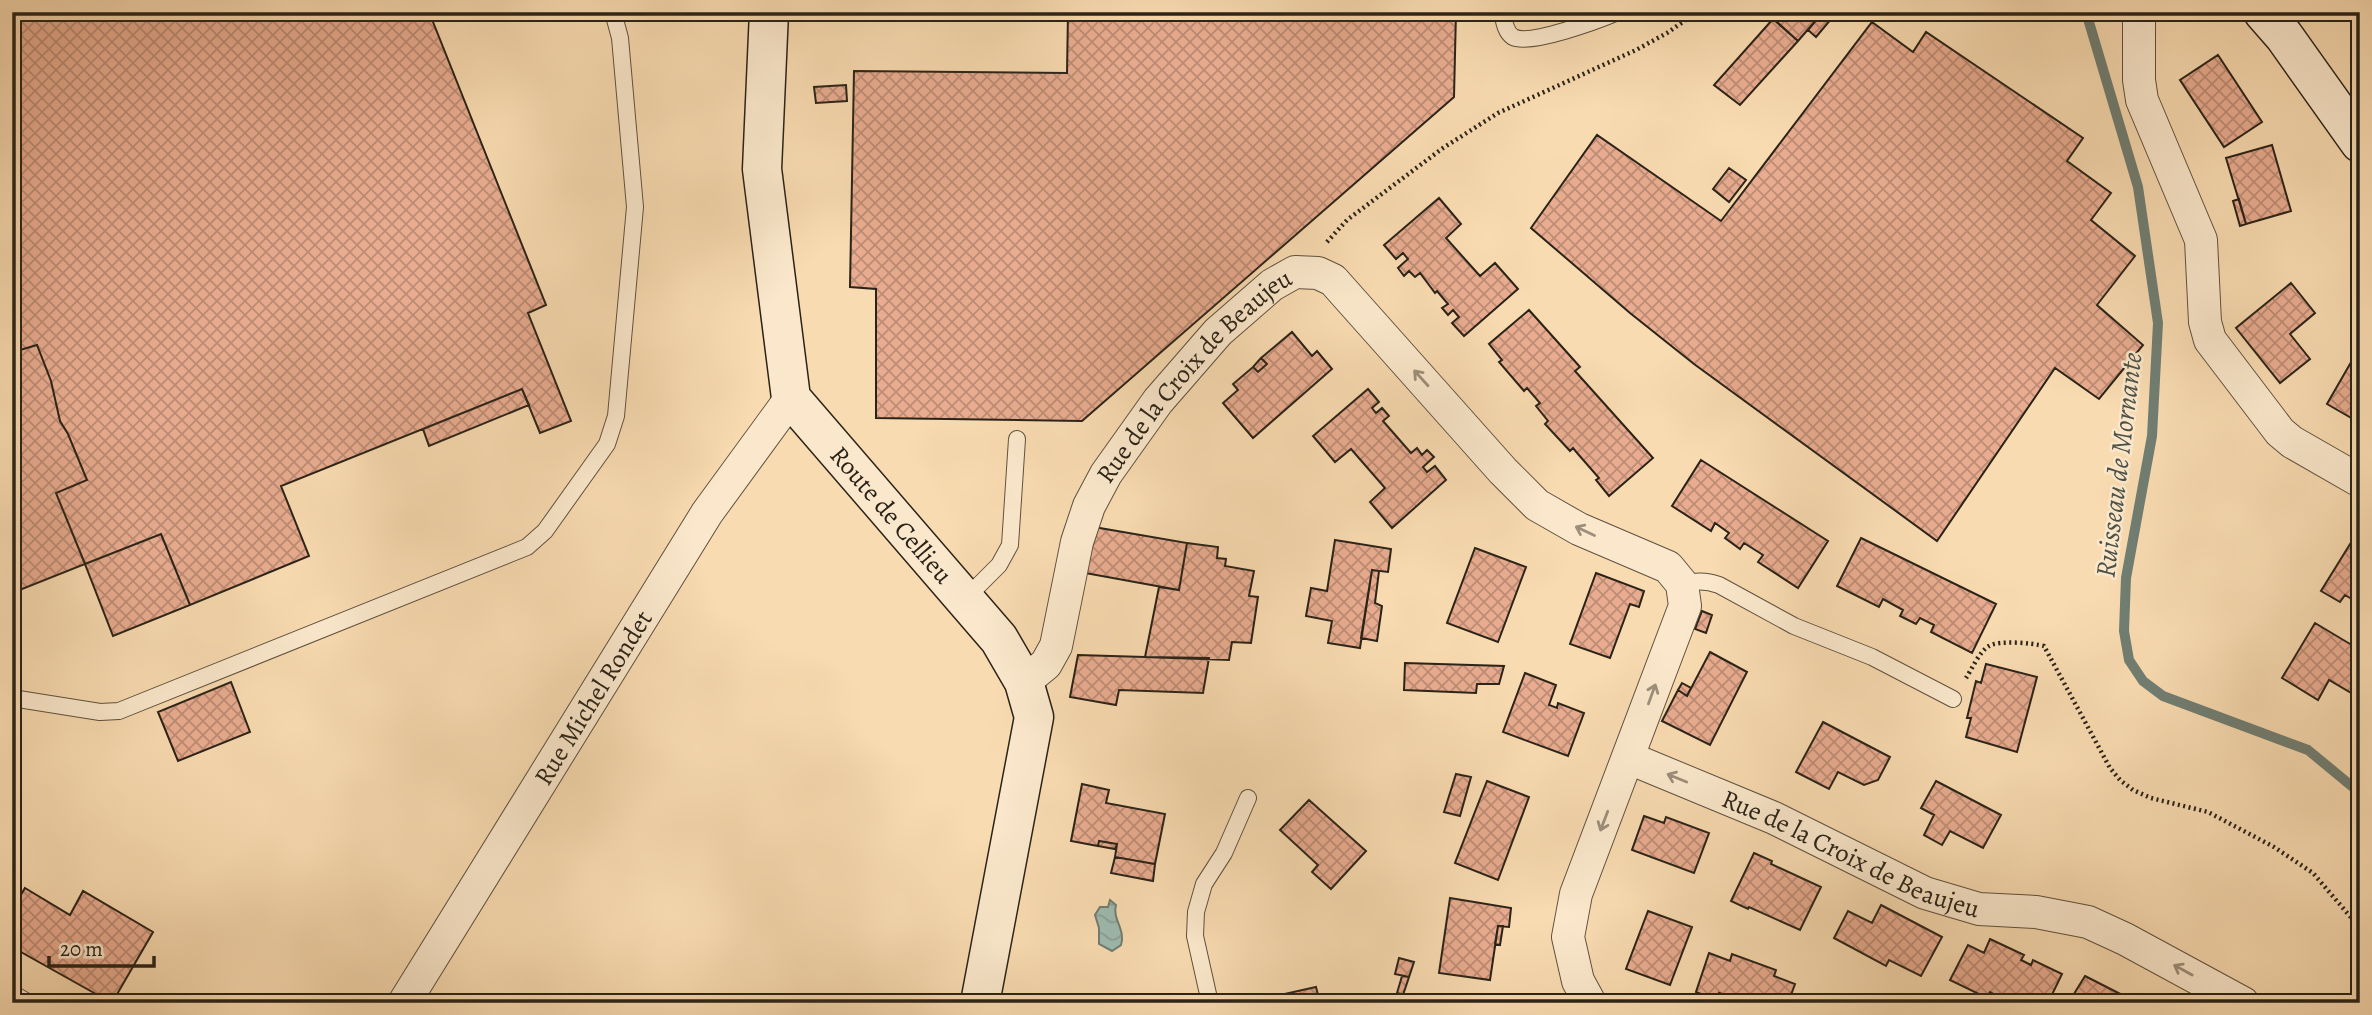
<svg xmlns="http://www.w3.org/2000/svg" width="2372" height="1015" font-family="Alegreya,serif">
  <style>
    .water { fill: url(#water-waves); stroke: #707e73; stroke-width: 2 }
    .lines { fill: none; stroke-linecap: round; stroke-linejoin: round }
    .stream { stroke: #707e73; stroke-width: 10 }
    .building { fill: url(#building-cross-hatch); stroke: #2a2318; stroke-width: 2 }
    .lane-casing { stroke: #5e513e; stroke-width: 18 }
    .street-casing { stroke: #5e513e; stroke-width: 34 }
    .secondary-casing { stroke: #2a2318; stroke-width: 41 }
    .path { stroke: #2a2318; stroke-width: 4.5; stroke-dasharray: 2 3.5; stroke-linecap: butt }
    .lane { stroke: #fbe8cc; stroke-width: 16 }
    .street { stroke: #fbe8cc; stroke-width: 32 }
    .secondary { stroke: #fbe8cc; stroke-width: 38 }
    .oneway { stroke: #9d8f7b }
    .labels { text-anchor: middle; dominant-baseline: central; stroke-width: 5; stroke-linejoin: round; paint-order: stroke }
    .street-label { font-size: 26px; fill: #2a2318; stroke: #fbe8cc }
    .water-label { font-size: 28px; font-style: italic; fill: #4d5146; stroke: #fbe8cc }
  </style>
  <defs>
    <pattern id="water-waves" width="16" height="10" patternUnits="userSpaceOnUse" patternTransform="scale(1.75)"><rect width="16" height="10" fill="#9ebbb0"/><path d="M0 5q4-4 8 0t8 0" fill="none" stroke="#88a097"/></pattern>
    <pattern id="building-cross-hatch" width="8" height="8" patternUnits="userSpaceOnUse" patternTransform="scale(1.75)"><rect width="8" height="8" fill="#e9ac90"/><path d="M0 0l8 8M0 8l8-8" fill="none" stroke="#bd8c75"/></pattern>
  </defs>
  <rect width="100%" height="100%" fill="#f9dbb1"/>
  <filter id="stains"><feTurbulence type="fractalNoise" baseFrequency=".00286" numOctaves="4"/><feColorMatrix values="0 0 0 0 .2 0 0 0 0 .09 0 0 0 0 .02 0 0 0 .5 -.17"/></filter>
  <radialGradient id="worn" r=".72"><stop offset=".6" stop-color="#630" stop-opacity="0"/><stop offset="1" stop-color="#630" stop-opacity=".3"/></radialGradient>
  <path class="water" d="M1110,900L1116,905C1112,919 1126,930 1121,945L1112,951L1099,944V928L1095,915L1100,907H1108Z"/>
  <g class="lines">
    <path class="stream" d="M2086,12L2138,187L2158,323L2152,436L2126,578L2124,631L2129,660L2143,681L2163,696L2308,750L2360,793"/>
  </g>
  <path class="building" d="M12,12H429L546,305L528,313L571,421L540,433L522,389L281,486L309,556L190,605L161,534L85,564L56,493L87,480L68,434L60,421L51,381L37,345L20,350L12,332Z
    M1068,12H1456L1454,97L1082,421L876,418V289L850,287L854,71L1067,73Z
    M1766,12H1823L1798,41Z
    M1823,12H1837L1816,37L1808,30Z
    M1773,19L1798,41L1740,105L1714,85Z
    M1872,22L1913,52L1926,32L2083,138L2067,161L2111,193L2091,220L2135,256L2097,305L2143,345L2099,399L2055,368L1937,541L1694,364L1630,313L1531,228L1597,135L1721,221Z
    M2218,55L2262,122L2224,147L2180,80Z
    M846,85L847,101L816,103L814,87Z
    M2272,145L2291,211L2246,224L2226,158Z
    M1729,168L1746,180L1729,202L1713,189Z
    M1439,198L1461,224L1446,238L1480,276L1495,263L1518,289L1464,336L1452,323L1459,317L1453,310L1448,315L1442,308L1448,304L1437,291L1435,293L1420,273L1415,277L1409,271L1404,276L1398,268L1408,259L1403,253L1396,259L1384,245Z
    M2239,199L2246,224L2240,226L2233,201Z
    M2291,283L2315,313L2290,334L2310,359L2280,383L2236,328Z
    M1529,310L1580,367L1575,371L1653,458L1609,496L1596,480L1599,478L1578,454L1573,448L1570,451L1545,424L1548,421L1536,406L1540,403L1527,388L1524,391L1499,362L1502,360L1489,344Z
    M12,332L20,350L37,345L51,381L60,421L68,434L87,480L56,493L85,564L12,593Z
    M1292,332L1312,356L1317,351L1332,369L1253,438L1223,403L1238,390L1233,384L1253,367L1258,372L1267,364L1261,358Z
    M2354,357L2360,360V423L2327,404Z
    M1261,358L1267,364L1258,372L1253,367Z
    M522,389L529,405L429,446L423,429Z
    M1368,389L1379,402L1372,408L1376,413L1382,408L1389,416L1383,421L1411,453L1417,448L1422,455L1427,450L1434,457L1423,467L1427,472L1435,466L1446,480L1392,528L1370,502L1385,488L1351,449L1335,462L1313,436Z
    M1701,460L1828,541L1798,588L1758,562L1763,555L1744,543L1740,549L1725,538L1729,533L1715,523L1711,531L1672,506Z
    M1094,527L1187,543L1179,590L1085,573Z
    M2360,528V604L2345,595L2340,602L2321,591Z
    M161,534L190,605L113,636L85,564Z
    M1861,538L1996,604L1972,653L1931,632L1934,625L1920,618L1916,624L1900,616L1903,610L1883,599L1879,607L1837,586Z
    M1335,540L1391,549L1388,572L1372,570L1360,648L1328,643L1332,621L1306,616L1311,588L1327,591Z
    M1187,543L1218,547L1217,558L1226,559L1225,566L1254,571L1249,596L1258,597L1251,643L1232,642L1229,660L1145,657L1159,587L1179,590Z
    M1475,548L1526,567L1498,642L1447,623Z
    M1372,570L1379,571L1375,603L1382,606L1377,641L1361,638Z
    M1596,573L1644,591L1639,607L1630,604L1610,658L1570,644Z
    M1702,611L1712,615L1706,633L1695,629Z
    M2315,623L2360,650L2358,697L2329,680L2318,700L2282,678Z
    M1710,652L1747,672L1710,745L1662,721L1678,690L1687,696Z
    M1078,655L1145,657L1209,658L1203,693L1119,690L1116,705L1070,697Z
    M1405,663L1504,666L1499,684H1477L1476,693L1404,690Z
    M1986,664L2037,677L2017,752L1966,737L1971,718H1967L1976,681L1981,683Z
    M1525,673L1556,685L1549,705L1557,708L1558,703L1584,713L1568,756L1503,732Z
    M231,682L250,732L178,761L158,712Z
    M1682,683L1691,688L1687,696L1678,690Z
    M1823,722L1890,757L1878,780L1864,785L1838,772L1829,789L1796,772Z
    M1456,774L1471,777L1460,816L1444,812Z
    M1487,781L1529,797L1498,880L1455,863Z
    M1936,781L2001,815L1983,848L1950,831L1942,845L1924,835L1934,815L1921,808Z
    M1082,784L1109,790L1106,803L1165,814L1155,864L1115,857L1117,844L1099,841L1098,846L1071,841Z
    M1309,800L1366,851L1331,889L1312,872L1318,865L1280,830Z
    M1644,816L1664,823L1666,817L1709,833L1694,873L1632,850Z
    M1099,841L1117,844L1115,849L1098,846Z
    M1754,853L1772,861L1771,864L1821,887L1800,930L1749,907L1748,909L1731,901Z
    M1115,857L1155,864L1153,881L1111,873Z
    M25,888L70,915L83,891L153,932L112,1003L12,947V910Z
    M1450,898L1511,908L1509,927L1498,926L1490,980L1439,973Z
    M1881,905L1942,937L1921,976L1889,960L1886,966L1834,938L1848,911L1872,923Z
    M1648,911L1692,927L1670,985L1626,969Z
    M1498,926H1503L1500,945L1495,944Z
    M1990,939L2024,955L2021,960L2031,965L2033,960L2062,974L2048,1003H2011L1990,992L1987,998L1950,980L1968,945L1984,953Z
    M1709,953L1730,961L1732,954L1776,970L1774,976L1795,984L1788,1003H1747L1719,993L1716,1000L1696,992Z
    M1399,958L1414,962L1409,977L1395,974Z
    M1402,976L1409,977L1403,995L1397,993Z
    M2085,976L2138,1003L2069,1002Z
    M1316,987L1320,1003H1244Z
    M1719,993L1737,999L1736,1003H1724L1716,1000Z"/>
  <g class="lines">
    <defs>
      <path id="lane" d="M1502,12C1504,20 1505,32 1513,37C1530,46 1599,20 1618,12
        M1682,584C1695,581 1705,580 1719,585L1794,626L1872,657L1953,699
        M965,599L999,565L1010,545L1017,439
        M12,698L100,712L119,711L527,547L545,531L607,444L616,416L635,207L620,38L613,12
        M12,993L29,1003
        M1210,1003L1195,936L1196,912L1204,884L1224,853L1248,798"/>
      <g id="street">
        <path d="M2139,12V80L2142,100L2201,240L2205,322L2210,340L2280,432L2292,442L2360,481"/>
        <path id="s1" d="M1024,682L1046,664L1056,646L1077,542L1089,506L1106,474L1158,401L1218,332L1272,285L1295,272L1318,273L1333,280L1503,471L1537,505L1579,529L1668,567L1682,584L1685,606L1576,894L1568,937L1578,981L1590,1003"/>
        <path id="s2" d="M1629,758L1774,818L1925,893L1979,909L2036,912L2088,922L2125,939L2243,1003"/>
        <path id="s3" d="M404,1003L707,513L791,398"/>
      </g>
      <g id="secondary">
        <path id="s4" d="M769,12L762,169L791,398L999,639L1024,682L1034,717L980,1003"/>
        <path d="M2263,12L2284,36L2360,143"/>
      </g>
    </defs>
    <use href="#lane" class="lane-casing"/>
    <use href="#street" class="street-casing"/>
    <use href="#secondary" class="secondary-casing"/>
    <path class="path" d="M1327,242L1347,220L1443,148L1498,113L1636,50L1667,33L1697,12
      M1966,678C1972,669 1979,652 1989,646C1999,640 2032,643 2044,646L2110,768L2120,780L2133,790L2151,798L2208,812L2274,847L2313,873L2360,928"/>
    <use href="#lane" class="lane"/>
    <use href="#street" class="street"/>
    <use href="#secondary" class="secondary"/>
  </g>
  <defs><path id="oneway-shaft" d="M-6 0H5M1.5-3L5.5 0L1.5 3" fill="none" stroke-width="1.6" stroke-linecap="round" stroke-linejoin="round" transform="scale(1.75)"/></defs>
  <g class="oneway">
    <use href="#oneway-shaft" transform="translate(1421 378) rotate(-132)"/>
    <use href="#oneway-shaft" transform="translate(1585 531) rotate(-155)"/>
    <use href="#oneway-shaft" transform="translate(1652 694) rotate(-70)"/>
    <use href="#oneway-shaft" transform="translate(1677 778) rotate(-158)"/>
    <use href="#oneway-shaft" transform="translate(1604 821) rotate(111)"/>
    <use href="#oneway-shaft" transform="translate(2183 970) rotate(-151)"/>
  </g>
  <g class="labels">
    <g class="street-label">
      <text stroke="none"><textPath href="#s1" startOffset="362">Rue de la Croix de Beaujeu</textPath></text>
      <text stroke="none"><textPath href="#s4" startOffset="542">Route de Cellieu</textPath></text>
      <text stroke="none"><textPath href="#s3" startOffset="359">Rue Michel Rondet</textPath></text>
      <text stroke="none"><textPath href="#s2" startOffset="242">Rue de la Croix de Beaujeu</textPath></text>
    </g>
    <g class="water-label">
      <text transform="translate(2119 465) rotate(-83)">Ruisseau de Mornante</text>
    </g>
  </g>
  <rect width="2372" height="1015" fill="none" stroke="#f9dbb1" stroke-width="42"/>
  <rect x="14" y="14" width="2344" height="987" fill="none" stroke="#2a2318" stroke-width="3.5"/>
  <rect x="21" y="21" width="2330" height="973" fill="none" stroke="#2a2318" stroke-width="2"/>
  <path d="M49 956v10h105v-10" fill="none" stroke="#2a2318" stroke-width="3.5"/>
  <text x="60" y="956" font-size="21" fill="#2a2318" stroke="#fbe8cc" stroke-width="5" paint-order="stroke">20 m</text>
  <rect width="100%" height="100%" filter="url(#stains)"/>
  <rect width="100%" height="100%" fill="url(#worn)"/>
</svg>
